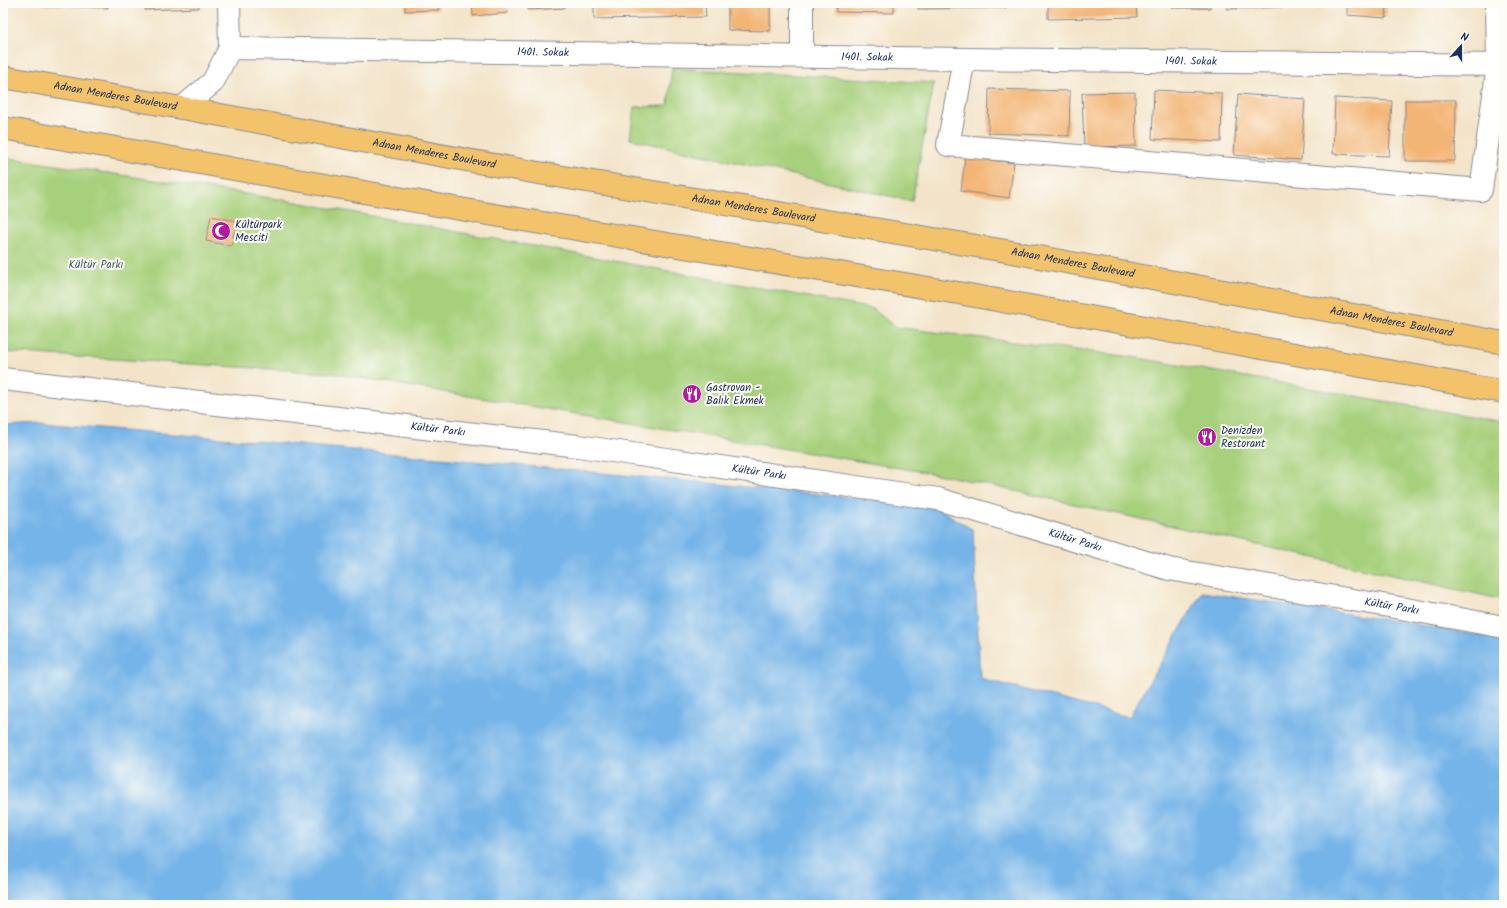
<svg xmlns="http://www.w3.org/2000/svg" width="1507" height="908" font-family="Kalam,sans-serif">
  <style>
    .green { fill: #a7d07b; stroke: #61806c }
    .water { fill: #74b4e8; stroke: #4872a3 }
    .building { fill: #f3b576 }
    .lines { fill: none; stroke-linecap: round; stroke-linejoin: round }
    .street-casing { stroke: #878a94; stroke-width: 24 }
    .primary-casing { stroke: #878a94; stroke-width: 24 }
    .street { stroke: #fff; stroke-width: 22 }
    .primary { stroke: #f2c36a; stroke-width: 22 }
    .labels { text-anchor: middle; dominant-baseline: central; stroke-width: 4; stroke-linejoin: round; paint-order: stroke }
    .street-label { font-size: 11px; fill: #1b2f5e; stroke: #fdfcf7 }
    .poi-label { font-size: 11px; fill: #1b2f5e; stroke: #fdfcf7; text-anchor: start }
    .park-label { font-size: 11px; fill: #455f67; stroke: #fdfcf7 }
  </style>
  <rect width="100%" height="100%" fill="#fdfcf7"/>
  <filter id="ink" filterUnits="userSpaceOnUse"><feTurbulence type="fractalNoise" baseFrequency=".025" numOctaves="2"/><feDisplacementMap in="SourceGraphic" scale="8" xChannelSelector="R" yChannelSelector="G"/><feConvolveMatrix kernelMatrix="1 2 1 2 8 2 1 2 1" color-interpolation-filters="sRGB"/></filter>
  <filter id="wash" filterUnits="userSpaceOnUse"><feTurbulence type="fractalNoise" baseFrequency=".012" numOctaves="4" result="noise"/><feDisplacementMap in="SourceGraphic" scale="16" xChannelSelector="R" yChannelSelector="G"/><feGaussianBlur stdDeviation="0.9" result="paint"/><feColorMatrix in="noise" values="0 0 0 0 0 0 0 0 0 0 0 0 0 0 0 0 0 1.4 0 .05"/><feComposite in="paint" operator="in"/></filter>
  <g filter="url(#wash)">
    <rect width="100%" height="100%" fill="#f3e4c9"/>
    <path class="green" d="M672,68L934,83L912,201L630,139L634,107L668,106Z
      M3,157L291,201L873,309L895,327L1132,357L1504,422V600L948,476L331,373L3,352Z"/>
    <path class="water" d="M40,423L245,440L699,482L935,506L973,530L980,678L1129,717L1202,592L1414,624L1504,640V905H3V425Z"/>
    <g id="blocks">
      <path class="building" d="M44,3H108V8L43,5Z
        M145,3H199V8L145,10Z
        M259,3H299L300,4L259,7Z
        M331,3H376V4L331,6Z
        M405,3H438L439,10L405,11Z
        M472,3H507L508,13L473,16Z
        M528,3H564V8L528,10Z
        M594,3H705L706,17L594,19Z
        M728,3H770V31L728,30Z
        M836,3H894V13L836,12Z
        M918,3H1005L1006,8L918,9Z
        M1048,3H1136L1137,17L1048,19Z
        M1172,3H1210V8H1172Z
        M1227,3H1320V6L1227,9Z
        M1347,3H1387L1386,18L1347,15Z
        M989,89L1070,91L1069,136L988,133Z
        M1154,90L1222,93L1221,142L1152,139Z
        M1135,92L1136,146L1084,147L1082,93Z
        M1238,94L1305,99L1301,160L1234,155Z
        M1335,98L1392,101L1389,156L1333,154Z
        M1405,100H1456L1455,161H1405Z
        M1503,141H1504V176H1501Z
        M965,157L1014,163L1009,198L961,191Z
        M211,216L237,221L231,246L206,241Z"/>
    </g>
  </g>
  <g filter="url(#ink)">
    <use href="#blocks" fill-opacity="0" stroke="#878a94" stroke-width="1"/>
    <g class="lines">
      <defs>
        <g id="street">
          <path id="s1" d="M230,48L964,59L1504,65"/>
          <path d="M802,56V3"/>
          <path d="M964,59L948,145L1481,190L1498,65L1497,3"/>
          <path d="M182,108L213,82L230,48L229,3"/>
          <path id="s2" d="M3,379L578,446L938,499L1169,569L1406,609L1504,627"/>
        </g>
        <g id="primary">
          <path id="s3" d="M3,77L182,108L527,171L1012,252L1504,343"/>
          <path d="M3,128L494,215L958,293L1504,392"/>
        </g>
      </defs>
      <use href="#street" class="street-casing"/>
      <use href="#primary" class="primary-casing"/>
      <use href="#street" class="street"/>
      <use href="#primary" class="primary"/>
    </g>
  </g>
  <defs>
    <symbol id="mosque-disc" viewBox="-11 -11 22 22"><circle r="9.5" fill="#b5179e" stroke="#fdfcf7"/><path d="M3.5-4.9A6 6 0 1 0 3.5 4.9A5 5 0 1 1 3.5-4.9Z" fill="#fff"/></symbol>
    <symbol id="restaurant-disc" viewBox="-11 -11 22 22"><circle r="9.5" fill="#b5179e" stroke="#fdfcf7"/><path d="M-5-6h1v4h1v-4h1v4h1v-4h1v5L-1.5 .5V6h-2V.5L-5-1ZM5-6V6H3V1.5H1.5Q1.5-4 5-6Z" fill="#fff"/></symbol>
  </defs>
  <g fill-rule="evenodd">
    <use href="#mosque-disc" x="210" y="220" width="22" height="22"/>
    <use href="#restaurant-disc" x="681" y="383" width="22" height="22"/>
    <use href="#restaurant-disc" x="1196" y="426" width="22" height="22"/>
  </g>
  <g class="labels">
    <g class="street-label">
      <text stroke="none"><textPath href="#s1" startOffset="313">1401. Sokak</textPath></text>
      <text stroke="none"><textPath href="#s1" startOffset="637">1401. Sokak</textPath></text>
      <text stroke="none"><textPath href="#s1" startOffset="961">1401. Sokak</textPath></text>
      <text stroke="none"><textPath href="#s3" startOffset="114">Adnan Menderes Boulevard</textPath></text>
      <text stroke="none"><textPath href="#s3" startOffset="438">Adnan Menderes Boulevard</textPath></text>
      <text stroke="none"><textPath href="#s3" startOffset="762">Adnan Menderes Boulevard</textPath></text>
      <text stroke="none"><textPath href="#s3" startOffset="1086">Adnan Menderes Boulevard</textPath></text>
      <text stroke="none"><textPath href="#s3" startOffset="1410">Adnan Menderes Boulevard</textPath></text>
      <text stroke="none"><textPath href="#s2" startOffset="438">Kültür Parkı</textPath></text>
      <text stroke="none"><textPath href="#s2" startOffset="762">Kültür Parkı</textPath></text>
      <text stroke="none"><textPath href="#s2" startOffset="1086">Kültür Parkı</textPath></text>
      <text stroke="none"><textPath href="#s2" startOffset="1410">Kültür Parkı</textPath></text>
    </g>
    <g class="poi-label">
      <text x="235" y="225">Kültürpark<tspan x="235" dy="13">Mesciti</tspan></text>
      <text x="706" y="388">Gastrovan -<tspan x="706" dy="13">Balık Ekmek</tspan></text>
      <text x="1221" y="431">Denizden<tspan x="1221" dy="13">Restorant</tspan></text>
    </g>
    <g class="park-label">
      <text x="96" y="265">Kültür Parkı</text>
    </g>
  </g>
  <rect width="1507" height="908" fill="none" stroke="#fdfcf7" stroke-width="16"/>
  <g transform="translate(1461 46) rotate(21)" stroke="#fdfcf7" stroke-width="3" paint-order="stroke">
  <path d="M0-3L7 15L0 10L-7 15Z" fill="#1b2f5e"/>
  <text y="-6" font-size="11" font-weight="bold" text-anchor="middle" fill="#1b2f5e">N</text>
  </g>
</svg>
